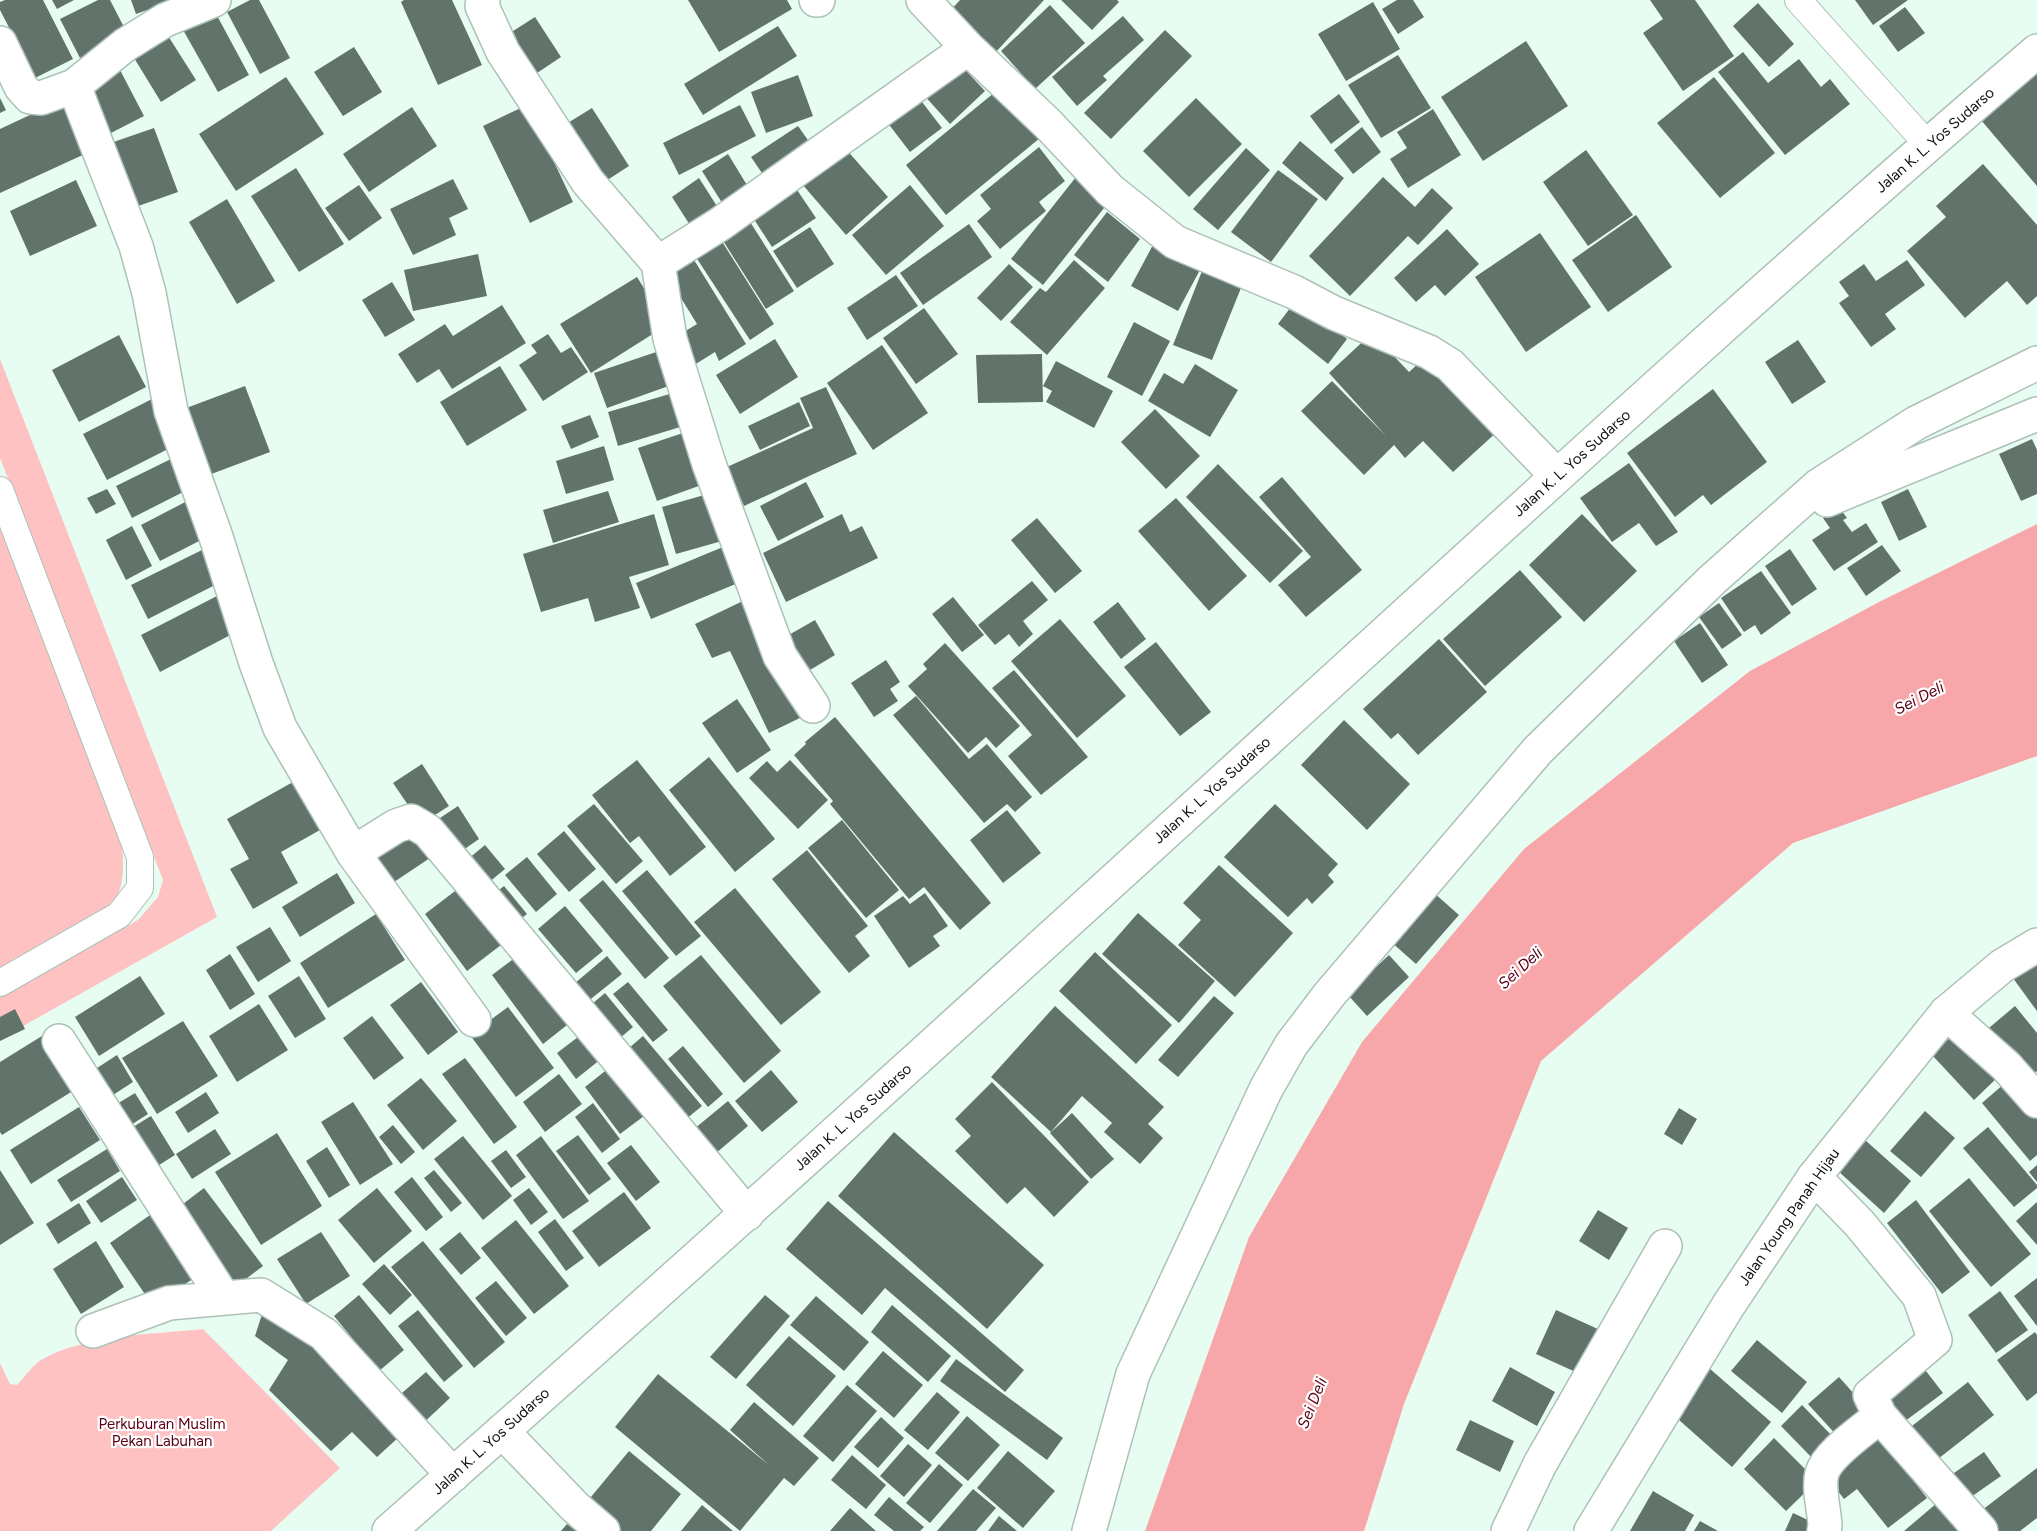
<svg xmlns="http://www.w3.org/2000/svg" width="2037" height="1531" font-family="Figtree,sans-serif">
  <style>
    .green { fill: #fec2c3 }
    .water { fill: #f7a6a9 }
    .building { fill: #61736a }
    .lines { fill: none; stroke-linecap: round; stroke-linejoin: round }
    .lane-casing { stroke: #adc1b7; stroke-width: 28 }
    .street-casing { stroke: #adc1b7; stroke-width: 36 }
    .secondary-casing { stroke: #adc1b7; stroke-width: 36 }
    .highway-casing { stroke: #adc1b7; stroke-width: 36 }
    .lane { stroke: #fff; stroke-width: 26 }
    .street { stroke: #fff; stroke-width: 33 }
    .secondary { stroke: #fff; stroke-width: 33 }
    .highway { stroke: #fff; stroke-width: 33 }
    .labels { text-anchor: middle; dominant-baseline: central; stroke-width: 4.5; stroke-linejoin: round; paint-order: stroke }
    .street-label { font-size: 15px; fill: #0d1410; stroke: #fff }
    .park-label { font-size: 15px; fill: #5c0117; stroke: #fff }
    .water-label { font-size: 16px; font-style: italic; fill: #5b0017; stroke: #fff }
  </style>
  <rect width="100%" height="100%" fill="#e8fdf2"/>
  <path class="green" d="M0,359L217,917L0,1039V997L138,920L158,897L163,880L0,458Z
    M0,517L121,837C123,855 125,875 119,892C111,914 23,958 0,971Z
    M203,1329L340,1468L271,1531H0V1363L10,1384L17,1385C25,1377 33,1364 43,1359C84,1335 156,1334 203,1329Z"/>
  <path class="water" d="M2037,524V756L1793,843L1541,1061L1404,1404L1364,1531H1145L1249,1237L1362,1042L1524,849L1750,671L1879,602Z"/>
  <path class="building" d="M5,0H43L73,59L35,78L0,10V2Z
    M52,0H74L57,9Z
    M98,0H110L127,33L80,58L60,19Z
    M131,0H168L169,2L136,14Z
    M250,0H259L290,58L260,74L227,12Z
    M404,0H452L482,65L438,85L401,2Z
    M688,0H787L792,9L719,52Z
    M960,0H1044L995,53L950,11Z
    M1061,0H1117L1119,2L1092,30Z
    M1397,0H1413L1424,17L1398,34L1382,9Z
    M1650,0H1695L1734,56L1683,91L1643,33L1663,19Z
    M1855,0H1908L1873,25Z
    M1373,2L1400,49L1346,81L1318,34Z
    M1758,3L1794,44L1769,67L1733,26Z
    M1050,5L1085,43L1035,89L1001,51Z
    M1905,7L1925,33L1898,52L1879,26Z
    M214,10L249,75L218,92L182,28Z
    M1123,16L1144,40L1103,76L1107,80L1077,106L1052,77Z
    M535,17L561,57L525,81L499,40Z
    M778,26L797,56L703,115L684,84Z
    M1165,30L1192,56L1111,139L1084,113Z
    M165,31L196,80L161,102L131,53Z
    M1526,41L1568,106L1483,161L1441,97Z
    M354,47L382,92L343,116L314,72Z
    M1743,52L1768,83L1799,59L1821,87L1830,79L1850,104L1785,155L1718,72Z
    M1398,55L1431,108L1381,138L1348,85Z
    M958,62L985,91L950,124L922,93Z
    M119,68L144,116L109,134L85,85Z
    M2037,74V186L1981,120Z
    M798,75L813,116L766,133L751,92Z
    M286,77L324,134L236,191L199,134Z
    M1714,77L1775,153L1720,198L1657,123Z
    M1000,88L1040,138L946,215L906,165Z
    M1339,94L1360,122L1331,144L1310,116Z
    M0,98L6,110L0,113Z
    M919,98L942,128L910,152L887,122Z
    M1196,98L1242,144L1189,197L1143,151Z
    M62,100L87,153L0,193V129Z
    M527,105L573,202L530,223L483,126Z
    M740,105L756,136L679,175L663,143Z
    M412,107L437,146L369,192L343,154Z
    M592,108L629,166L595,188L558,129Z
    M1433,109L1461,155L1408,188L1390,159L1407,148L1397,132Z
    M798,126L815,150L768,182L751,157Z
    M1362,127L1381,152L1353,174L1334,150Z
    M154,128L178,192L124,211L102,146Z
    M838,140L888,197L846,235L796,177Z
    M1300,141L1344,178L1326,201L1282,163Z
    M1039,147L1065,181L1039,202L1046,211L1000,249L977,221L991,209L980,195Z
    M1246,148L1270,170L1218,230L1193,209Z
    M1586,150L1633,215L1588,246L1543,182Z
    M728,154L750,190L724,206L702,171Z
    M1983,164L2037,225V296L2027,305L2007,281L1965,318L1907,251L1946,217L1936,206Z
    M296,168L344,244L299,272L251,196Z
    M1278,170L1318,199L1271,262L1231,232Z
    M1076,177L1108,203L1043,285L1011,259Z
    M1383,177L1415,207L1432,188L1453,208L1418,245L1408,236L1350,296L1309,256Z
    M699,178L722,214L695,233L672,197Z
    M453,179L468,209L449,218L456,235L413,255L390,209Z
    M76,180L97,226L30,256L10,211Z
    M791,181L816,218L772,247L748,210Z
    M359,185L382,218L349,241L325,208Z
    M910,185L944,226L886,275L852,235Z
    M227,199L275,281L237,304L189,222Z
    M1107,212L1140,239L1108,282L1074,255Z
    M745,214L794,291L766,309L717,231Z
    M1636,215L1672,267L1608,312L1572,260Z
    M969,224L992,257L923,305L900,273Z
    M810,227L834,264L797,288L773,251Z
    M1447,229L1479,264L1445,296L1435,285L1416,302L1394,278Z
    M716,232L774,324L750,340L690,248Z
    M1540,233L1591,307L1526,352L1475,277Z
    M1154,243L1201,268L1178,311L1131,286Z
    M686,247L746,344L719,361L715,352L691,367L674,338L697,324L660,264Z
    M478,254L487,296L413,311L404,270Z
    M1074,260L1105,288L1047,355L1010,322L1040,288L1046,292Z
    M1907,260L1925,285L1885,314L1896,329L1871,347L1839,303L1849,296L1839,282L1864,264L1876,281Z
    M1009,264L1033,287L1001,321L977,298Z
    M1202,271L1241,288L1212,360L1173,345Z
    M896,275L918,306L867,340L847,308Z
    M637,277L667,325L591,373L560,324Z
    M392,282L415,320L385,337L362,300Z
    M1297,299L1347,339L1328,364L1278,324Z
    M502,305L526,343L452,389L439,369L417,383L398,354L445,324L453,336Z
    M924,308L958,354L916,384L883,338Z
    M1134,322L1170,341L1142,396L1107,377Z
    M1372,333L1409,372L1429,354L1499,430L1453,472L1423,441L1405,458L1394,445L1364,475L1301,411L1332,381L1387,437L1329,373Z
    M548,334L561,353L571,347L588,372L543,401L519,365L537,353L531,345Z
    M119,335L146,387L79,422L52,370Z
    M775,339L798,377L740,414L716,375Z
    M1798,340L1826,382L1792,404L1765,362Z
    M882,345L928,413L873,450L827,383Z
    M665,349L677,383L607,408L594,373Z
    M1042,354L1043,402L978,403L976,355Z
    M1056,361L1113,391L1094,428L1046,402L1052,391L1043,386Z
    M1195,364L1238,390L1210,437L1148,401L1164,373L1183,384Z
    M500,366L527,410L467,446L440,402Z
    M245,386L270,452L206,476L181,410Z
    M826,387L857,454L744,506L727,467L813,428L800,398Z
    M1713,389L1767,462L1711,505L1703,495L1675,517L1627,453Z
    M680,391L690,424L618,446L608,412Z
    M152,399L176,445L107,480L83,434Z
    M799,402L810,426L760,450L748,426Z
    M1155,409L1200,456L1166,489L1121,442Z
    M590,415L599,437L571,449L561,426Z
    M689,431L707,483L657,501L638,448Z
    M2032,439L2037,450V494L2021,501L1999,454Z
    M604,446L614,480L566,494L556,461Z
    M175,457L191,488L132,518L116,486Z
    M1629,463L1678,532L1656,546L1639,523L1612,542L1580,498Z
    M1218,464L1303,551L1270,583L1186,497Z
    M1282,477L1362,570L1306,617L1278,585L1311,557L1259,497Z
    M806,482L824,517L778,541L760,506Z
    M107,489L116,504L96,514L87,498Z
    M1908,489L1927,527L1899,541L1881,502Z
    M608,491L619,522L553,543L543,510Z
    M715,492L729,539L676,554L662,507Z
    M1176,498L1247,576L1209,611L1138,531Z
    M191,499L211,535L160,561L141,525Z
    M1839,507L1847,518L1843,520L1852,532L1866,523L1878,542L1834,571L1812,540L1830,528L1823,518Z
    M654,514L669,565L629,577L640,608L595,622L588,598L541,612L523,554Z
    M842,514L850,532L862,526L878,558L786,602L763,553Z
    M1582,514L1637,571L1584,622L1529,565Z
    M1037,518L1082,571L1055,593L1011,540Z
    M132,526L152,566L126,580L106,540Z
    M1882,545L1901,571L1866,596L1847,568Z
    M723,547L738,583L651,619L636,583Z
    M204,549L221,582L148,619L131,585Z
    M1790,549L1817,589L1792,606L1765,566Z
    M1520,570L1562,617L1485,686L1443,639Z
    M1761,571L1791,613L1761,635L1755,625L1744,632L1721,598Z
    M1032,581L1048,600L1023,621L1033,634L1019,647L1009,634L995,645L978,625Z
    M217,596L236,632L160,672L141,635Z
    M953,597L984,635L962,652L932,614Z
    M747,599L804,716L769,733L730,651L712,658L695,624Z
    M1118,602L1146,639L1121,659L1093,622Z
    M1719,603L1742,635L1722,649L1699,617Z
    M1060,619L1126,696L1077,738L1011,661Z
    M815,620L835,655L800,676L780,640Z
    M1700,623L1728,665L1702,683L1674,641Z
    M1439,639L1487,692L1418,755L1398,733L1391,739L1363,709Z
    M1156,642L1211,712L1180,736L1124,667Z
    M945,643L1020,726L996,748L986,737L968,753L908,686L927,669L923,664Z
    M886,660L900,682L890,689L898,701L874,717L851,683Z
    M1014,670L1088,757L1041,795L1008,756L1032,735L992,688Z
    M916,696L969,759L987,744L1032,797L1015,812L1007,804L984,823L893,715Z
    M737,699L771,750L737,773L702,723Z
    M835,717L991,903L960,930L924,887L909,899L830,804L833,801L794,755L806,744L805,742Z
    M1344,720L1410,784L1367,830L1301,765Z
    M709,757L775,839L735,872L669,790Z
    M637,760L706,847L670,876L639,836L630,843L592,795Z
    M790,760L828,800L798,829L749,778L767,761L777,772Z
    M422,764L449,806L421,824L393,783Z
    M293,782L320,830L281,852L298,883L253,909L230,869L249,859L227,819Z
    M594,804L643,861L616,884L567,826Z
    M1275,804L1338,864L1328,875L1334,882L1312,904L1307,898L1288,917L1224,857Z
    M458,806L479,839L453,857L431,824Z
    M1007,810L1041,853L1003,883L970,840Z
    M842,820L899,890L866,918L808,848Z
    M408,825L430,858L385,888L363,856Z
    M564,831L596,869L569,892L537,854Z
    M485,845L505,869L482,888L462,864Z
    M807,850L868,926L855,936L870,956L849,973L772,879Z
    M527,857L557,894L536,912L505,875Z
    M1219,865L1293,933L1235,997L1178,945L1201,920L1183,903Z
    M647,870L701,936L676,956L622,891Z
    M337,873L355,903L300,937L282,907Z
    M603,880L669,958L645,979L579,900Z
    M504,886L527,914L512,926L489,898Z
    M459,888L501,945L467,971L425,914Z
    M735,888L821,992L781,1025L694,922Z
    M1433,892L1459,915L1416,964L1390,941Z
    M925,893L948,926L933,936L940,946L909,968L874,916L903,896L910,904Z
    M565,906L603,951L576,973L538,929Z
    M1138,913L1215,981L1179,1023L1102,954Z
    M376,914L405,960L328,1008L300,963Z
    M270,927L291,961L258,982L236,947Z
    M1095,952L1172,1025L1136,1064L1059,991Z
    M230,954L255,994L230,1010L206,970Z
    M701,955L781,1051L744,1083L663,986Z
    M1389,955L1409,977L1367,1016L1347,994Z
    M2037,955V1011L2010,974Z
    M607,956L622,974L582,1006L568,989Z
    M516,957L567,1025L543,1044L492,975Z
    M140,976L165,1014L99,1056L75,1017Z
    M299,976L326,1019L295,1038L268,996Z
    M421,982L458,1032L428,1055L390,1005Z
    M628,982L668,1030L653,1042L613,994Z
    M605,993L633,1027L614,1043L586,1009Z
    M1214,996L1234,1013L1178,1077L1158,1060Z
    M259,1004L288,1050L237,1082L209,1036Z
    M1055,1006L1164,1107L1148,1124L1163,1138L1140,1164L1104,1132L1112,1123L1082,1096L1051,1132L991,1077Z
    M2015,1006L2037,1033V1071L2024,1081L1983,1033Z
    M508,1007L554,1068L516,1097L470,1035Z
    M15,1009L25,1029L0,1041V1017Z
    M372,1016L404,1058L374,1080L343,1038Z
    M183,1021L218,1076L157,1114L122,1058Z
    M1958,1030L2000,1075L1974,1100L1932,1055Z
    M50,1031L84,1084L2,1135L0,1132V1062Z
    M582,1034L601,1059L576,1079L557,1053Z
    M643,1036L702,1106L680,1124L622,1054Z
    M683,1046L723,1094L708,1107L668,1059Z
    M117,1055L133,1082L113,1095L97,1068Z
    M465,1058L517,1127L494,1144L442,1074Z
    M609,1068L644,1116L620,1134L585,1087Z
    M771,1070L798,1102L762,1132L735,1101Z
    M559,1074L582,1104L545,1132L523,1102Z
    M2012,1077L2037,1107V1155L2030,1161L1982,1103Z
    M421,1078L457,1121L423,1150L387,1105Z
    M992,1082L1089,1182L1054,1217L1025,1187L1007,1204L955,1151L971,1136L955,1119Z
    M206,1092L219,1113L188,1133L175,1112Z
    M135,1093L148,1114L120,1132L107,1110Z
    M728,1101L748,1126L709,1159L688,1134Z
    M353,1102L393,1164L360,1185L321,1122Z
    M593,1103L620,1139L602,1153L575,1117Z
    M79,1107L100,1140L31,1184L10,1150Z
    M1679,1108L1697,1119L1682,1145L1664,1134Z
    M1925,1111L1955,1138L1921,1177L1890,1151Z
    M1072,1113L1114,1159L1091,1179L1050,1133Z
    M151,1116L175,1155L148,1172L123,1133Z
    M393,1125L415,1152L401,1164L379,1137Z
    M1988,1127L2037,1185V1188L2014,1207L1963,1148Z
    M215,1129L231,1154L192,1179L176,1154Z
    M894,1132L1044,1265L987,1329L838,1196Z
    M277,1133L322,1206L261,1245L215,1172Z
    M578,1135L611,1179L589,1195L556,1151Z
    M463,1136L512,1196L483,1220L434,1159Z
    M541,1136L589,1201L563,1219L516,1155Z
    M1865,1140L1911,1181L1884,1213L1837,1170Z
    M631,1145L660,1182L636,1201L607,1163Z
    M327,1147L350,1185L329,1198L306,1161Z
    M107,1149L120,1171L71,1202L57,1180Z
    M506,1150L526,1177L511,1188L491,1161Z
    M2037,1165V1182L2029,1172Z
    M0,1170L34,1223L0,1245Z
    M434,1170L462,1203L451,1212L424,1178Z
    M122,1177L137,1200L101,1223L86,1201Z
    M412,1177L443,1217L426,1231L394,1192Z
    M1969,1178L2031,1254L1991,1287L1929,1211Z
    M204,1188L263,1266L230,1291L171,1213Z
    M377,1188L412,1231L374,1263L338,1220Z
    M529,1188L548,1212L531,1225L513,1200Z
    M624,1192L651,1228L599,1267L572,1231Z
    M1916,1200L1970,1272L1942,1294L1887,1223Z
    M828,1201L1024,1370L1005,1392L885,1288L862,1315L786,1249Z
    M2037,1202V1245L2016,1221Z
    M79,1203L91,1223L58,1244L46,1224Z
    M1598,1210L1628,1228L1609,1260L1579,1241Z
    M153,1213L197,1276L153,1306L110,1243Z
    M555,1219L584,1258L566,1271L538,1232Z
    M516,1220L569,1286L534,1314L481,1248Z
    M321,1232L350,1276L306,1304L277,1259Z
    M460,1232L481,1258L461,1275L439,1249Z
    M96,1241L124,1287L81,1314L53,1269Z
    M423,1241L505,1342L474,1368L391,1267Z
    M384,1264L412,1295L390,1315L362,1284Z
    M2037,1278V1326L2014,1296Z
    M496,1281L527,1318L506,1336L475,1298Z
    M2000,1291L2028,1330L1996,1353L1968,1315Z
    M359,1295L404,1350L379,1371L334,1316Z
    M765,1295L790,1316L736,1379L710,1357Z
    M816,1296L869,1342L844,1371L790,1325Z
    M265,1305L311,1334L400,1436L377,1457L352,1432L331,1451L269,1390L288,1360L255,1336Z
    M892,1305L951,1356L928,1382L871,1332Z
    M418,1310L463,1366L444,1382L398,1326Z
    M1556,1310L1600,1330L1580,1374L1536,1354Z
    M2035,1332L2037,1335V1393L2027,1401L1997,1360Z
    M789,1336L836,1376L793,1426L746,1385Z
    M1757,1340L1807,1382L1782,1413L1731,1371Z
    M883,1351L923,1385L894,1418L855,1384Z
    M956,1359L1063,1438L1047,1460L940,1381Z
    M1919,1362L1943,1393L1897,1427L1874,1395Z
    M1510,1367L1555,1392L1537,1426L1492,1401Z
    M1709,1368L1771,1422L1732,1467L1670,1412Z
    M426,1372L450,1398L419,1427L394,1400Z
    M658,1374L769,1465L730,1430L754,1402L819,1458L794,1486L784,1478L740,1531L615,1427Z
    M1839,1377L1871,1413L1841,1440L1808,1404Z
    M1968,1382L1994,1415L1929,1466L1903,1433Z
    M847,1385L877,1411L833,1462L803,1436Z
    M937,1392L960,1412L928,1450L904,1430Z
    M1802,1405L1838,1442L1817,1463L1781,1426Z
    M967,1416L1000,1445L968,1481L935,1453Z
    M881,1417L904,1438L878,1468L854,1447Z
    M1470,1420L1514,1441L1500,1472L1456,1450Z
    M1879,1437L1927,1498L1888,1528L1857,1489L1844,1499L1827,1477Z
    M1774,1438L1817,1481L1786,1511L1744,1469Z
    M908,1444L932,1465L904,1497L880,1476Z
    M629,1451L681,1494L651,1531H619L586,1503Z
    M1008,1451L1055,1491L1023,1528L977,1488Z
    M1984,1452L2001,1476L1961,1504L1944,1480Z
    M852,1455L886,1485L866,1509L831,1480Z
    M939,1464L963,1485L930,1523L906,1503Z
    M2037,1468V1518L2020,1531H1984L1973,1517Z
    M973,1489L996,1508L976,1531H937Z
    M1653,1491L1694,1515L1685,1531H1630Z
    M889,1497L924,1527L920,1531H894L874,1515Z
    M1937,1503L1961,1531H1904Z
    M702,1505L733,1531H681Z
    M850,1508L876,1531H830Z
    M1793,1513L1823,1527L1821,1531H1785Z
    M999,1516L1017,1531H988Z
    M1700,1521L1718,1531H1694Z
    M567,1524L576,1531H561Z"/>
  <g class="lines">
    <defs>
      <path id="lane" d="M1798,0L1928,145
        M0,490L140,857V888L119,915L0,983"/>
      <path id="street" d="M483,0L482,6L503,52L588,182L658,263L720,224L968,48
        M816,0H818
        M923,0L968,48L1048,124L1110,190L1175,242L1294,292L1334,313L1429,352L1450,365L1557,476
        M0,43L21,87L30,97L41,98L74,86L125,45L165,20L214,0
        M74,86L136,246L149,293L171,411L215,534L256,663L280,728L353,853L474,1020
        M658,263L670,339L709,464L780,656L813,706
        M1827,500L2037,414
        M353,853L396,826L411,821L428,831L747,1214
        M1946,1013L2006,1066L2037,1101
        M59,1041L223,1297
        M1814,1177L1859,1223L1919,1296L1935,1340L1870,1395L1880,1416L1981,1531
        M93,1331L169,1303L261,1295L324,1334L453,1475
        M502,1431L575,1507L603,1531
        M1089,1531L1133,1374L1266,1089L1291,1045L1329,995L1538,750L1712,580L1818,486L1916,423L2037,363
        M1508,1531L1540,1464L1665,1246
        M1824,1531L1825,1525C1824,1509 1818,1488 1822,1473C1828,1453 1864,1430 1880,1416"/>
      <path id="secondary" d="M1591,1531L1728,1306L1814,1177L1946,1013L2002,966L2037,945"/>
      <path id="highway" d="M389,1531C710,1249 1025,961 1340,674C1570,464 1800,254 2037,51"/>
    </defs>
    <use href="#lane" class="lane-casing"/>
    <use href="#street" class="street-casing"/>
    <use href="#secondary" class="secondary-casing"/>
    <use href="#highway" class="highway-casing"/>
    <use href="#lane" class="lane"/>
    <use href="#street" class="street"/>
    <use href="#secondary" class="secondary"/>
    <use href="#highway" class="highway"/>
  </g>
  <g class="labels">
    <g class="street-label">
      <text transform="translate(1935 140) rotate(-41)">Jalan K. L. Yos Sudarso</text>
      <text transform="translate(1572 463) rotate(-42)">Jalan K. L. Yos Sudarso</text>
      <text transform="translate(1212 790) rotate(-42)">Jalan K. L. Yos Sudarso</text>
      <text transform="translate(853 1117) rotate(-42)">Jalan K. L. Yos Sudarso</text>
      <text transform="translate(1789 1217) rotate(-55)">Jalan Young Panah Hijau</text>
      <text transform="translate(491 1441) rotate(-42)">Jalan K. L. Yos Sudarso</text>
    </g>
    <g class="park-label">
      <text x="162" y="1424">Perkuburan Muslim<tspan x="162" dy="17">Pekan Labuhan</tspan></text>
    </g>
    <g class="water-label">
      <text transform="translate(1919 698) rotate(-27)">Sei Deli</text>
      <text transform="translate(1520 968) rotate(-42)">Sei Deli</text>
      <text transform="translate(1312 1403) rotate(-68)">Sei Deli</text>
    </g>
  </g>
</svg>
